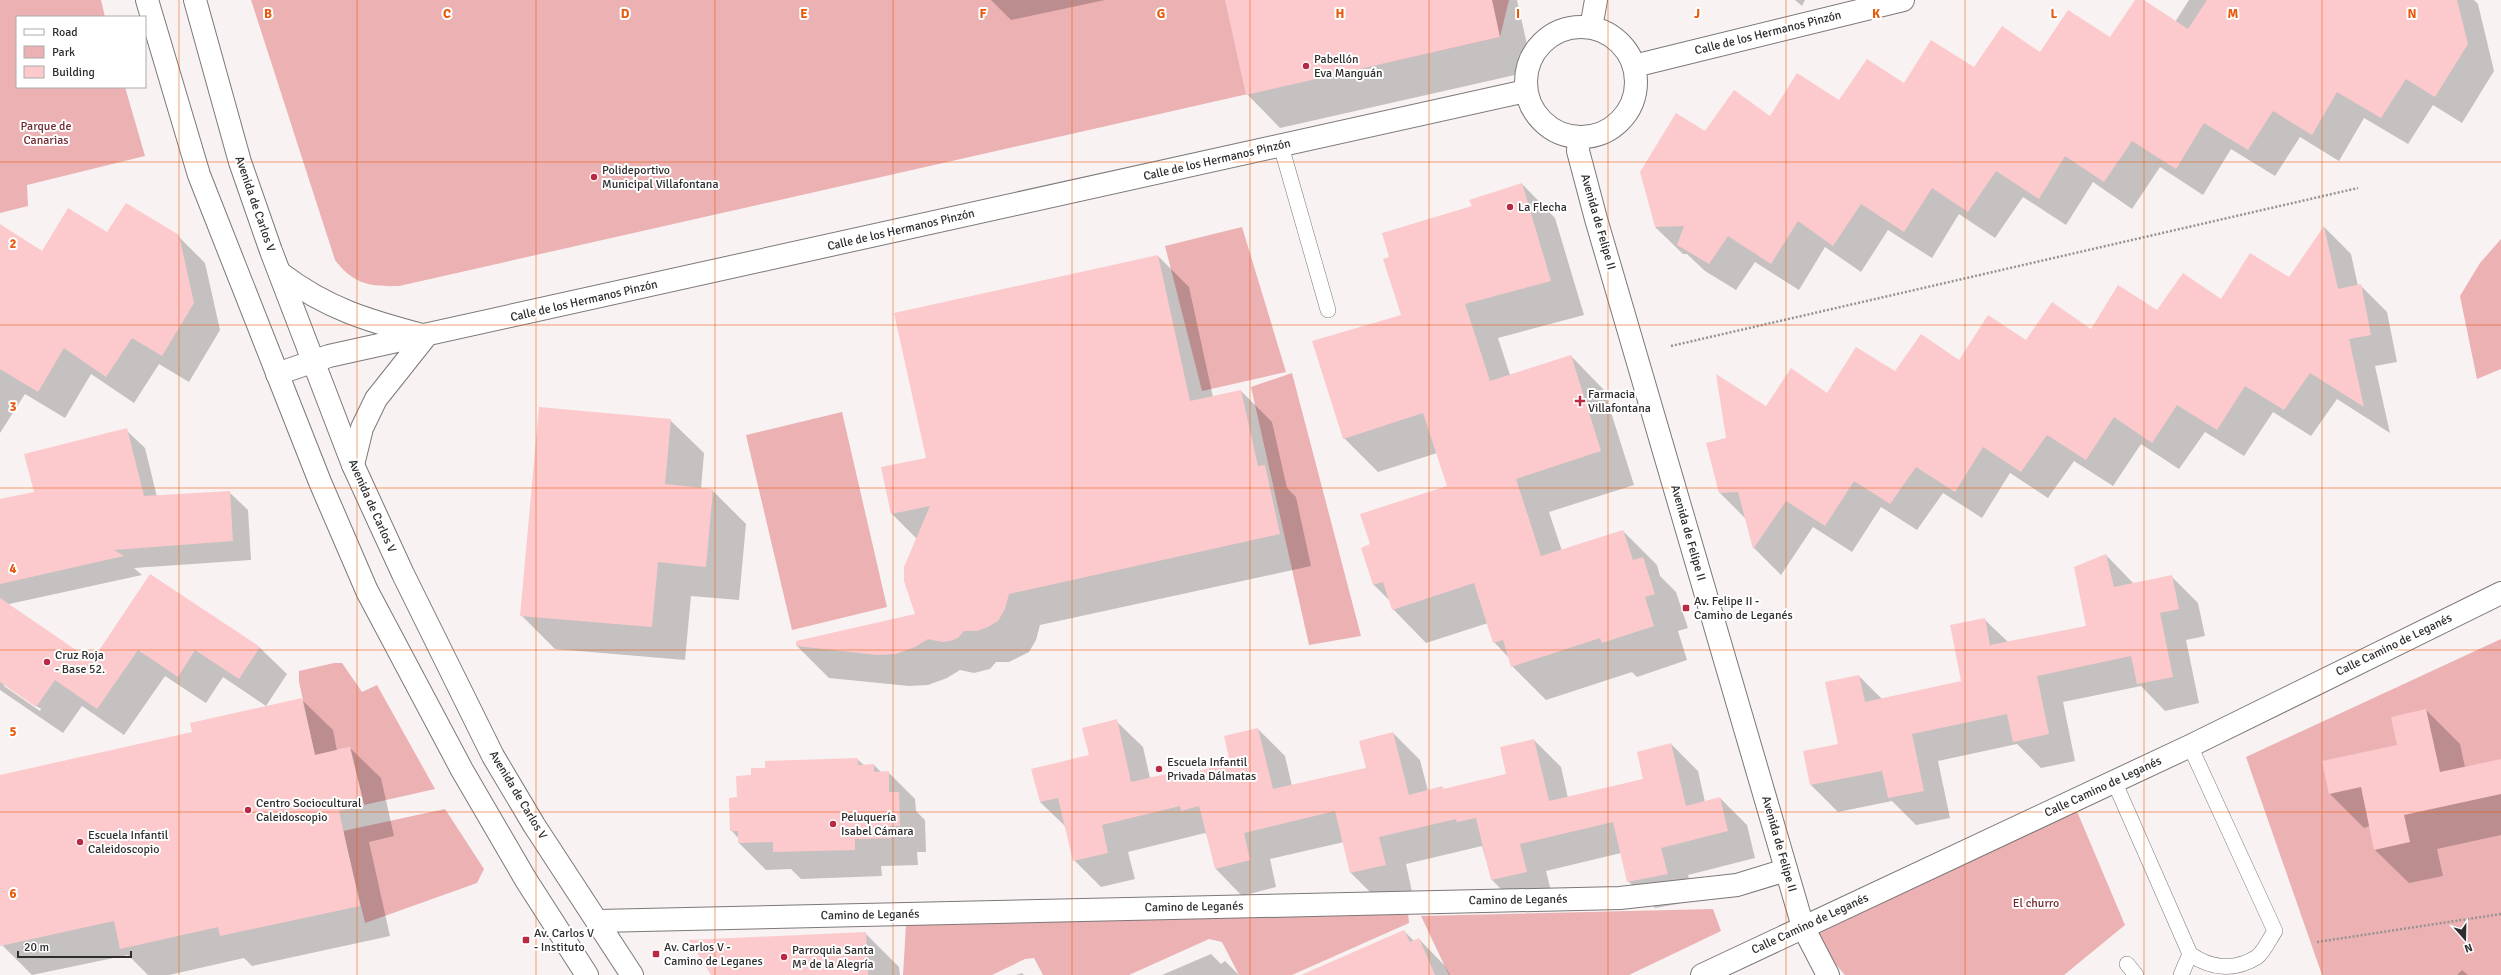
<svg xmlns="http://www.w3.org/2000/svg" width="2501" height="975" font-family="Signika,sans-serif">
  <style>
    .green { fill: #ecb1b3 }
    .shadow { fill: #0003; fill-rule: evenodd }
    .building { fill: #fccacc }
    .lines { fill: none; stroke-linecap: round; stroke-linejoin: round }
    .service-casing { stroke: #7d7878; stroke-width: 16 }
    .pedestrian-casing { stroke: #7d7878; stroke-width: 24 }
    .minor-casing { stroke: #7d7878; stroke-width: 24 }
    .tertiary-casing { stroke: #7d7878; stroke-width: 24 }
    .path { stroke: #979393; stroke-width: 2.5; stroke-dasharray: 2 2; stroke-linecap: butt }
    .service { stroke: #fff; stroke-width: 15 }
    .pedestrian { stroke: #fff; stroke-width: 22 }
    .minor { stroke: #fff; stroke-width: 22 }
    .tertiary { stroke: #fff; stroke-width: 22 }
    .grid { fill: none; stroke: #e8590c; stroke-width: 1; stroke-opacity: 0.55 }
    .poi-dot { fill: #ba2944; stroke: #fff; stroke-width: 1.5 }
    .labels { text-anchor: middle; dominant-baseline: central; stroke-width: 4; stroke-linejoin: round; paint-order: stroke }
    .street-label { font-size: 12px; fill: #2f2d2d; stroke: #fff }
    .poi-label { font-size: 12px; fill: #2f2d2d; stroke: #fff; text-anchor: start }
    .park-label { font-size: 12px; fill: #702a31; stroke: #fff }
    .grid-label { font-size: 13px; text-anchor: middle; font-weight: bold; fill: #e8590c; stroke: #fff; stroke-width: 4; stroke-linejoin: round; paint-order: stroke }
  </style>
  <rect width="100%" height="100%" fill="#f8f2f2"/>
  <path class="green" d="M0,0H101L105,17H17V87H125L145,156L27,185L28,206L0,213Z
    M251,0H1509L1500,37L399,286C370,287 353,284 335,260Z
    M1242,227L1286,372L1202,391L1165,246Z
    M2501,239V369L2477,379L2460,296L2480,263Z
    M1292,373L1361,636L1309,645L1251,387Z
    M842,412L887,607L792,630L746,435Z
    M2501,639V975H2322L2246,757Z
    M334,663H342L362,692L377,685L435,789L364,805L350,747L315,755L299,682V671Z
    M445,809L484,869L477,883L365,923L343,831Z
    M2076,809L2125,925L2064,975H1845L1803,927Z
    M1713,909L1721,931L1629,975H1449L1421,916Z
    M1408,913L1409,923L1292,975H1239L1222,942L1209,939L1129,975H1043L1034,958L1025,959L992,975H903L906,925Z"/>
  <path class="shadow" d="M991,0H1105L1011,20Z
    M1226,0H1517L1533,71L1280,128L1247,94Z
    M1795,0H1805L1802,6Z
    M2137,0H2142L2175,22L2189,0H2474L2478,4L2494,71L2462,123L2433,105L2408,144L2364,118L2339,161L2300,137L2275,176L2231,149L2203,195L2160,167L2132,209L2093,182L2066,225L2023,197L1995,238L1959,214L1932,258L1888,230L1861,272L1825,247L1799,290L1755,262L1736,290L1705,271L1687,254H1683L1655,227L1706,133L1905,84L2110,38Z
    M1522,184L1555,218L1584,315L1498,338L1510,375L1571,356L1604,390L1634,485L1549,512L1562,551L1623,531L1657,565L1660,576L1676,592L1688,628L1678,631L1687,660L1637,677L1632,672L1546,700L1512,666L1509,658L1494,642L1488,623L1426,643L1393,609L1390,601L1373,584L1371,545L1448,487L1437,453L1378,472L1344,438L1402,315L1473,207Z
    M0,225L43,252L108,233L178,236L205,263L220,330L189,382L159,364L134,403L91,374L65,418L25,394L0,433Z
    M2324,227L2351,254L2358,286L2360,285L2387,312L2397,362L2375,366L2390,433L2337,399L2311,436L2273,412L2244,456L2205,432L2179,469L2141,444L2113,486L2074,461L2048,498L2010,473L1982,518L1943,493L1917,530L1881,507L1852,552L1813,527L1781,575L1754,548L1747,520L1719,492L1727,438L1766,407L1828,394L1896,373L1960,361L2027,341L2092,330L2157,311L2221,301L2289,279Z
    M1158,256L1189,287L1213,397L1241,391L1272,422L1287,488L1296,497L1311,566L1040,625L1036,640L1029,652L1009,662H996L990,669L974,673L960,670L947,678L928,685L909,686L829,678L797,646L917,615V539L892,514L883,468L927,459Z
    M670,420L704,453L701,489L712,490L746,524L739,600L691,596L685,660L555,649L521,615Z
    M126,430L145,448L157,497L229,492L248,510L251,560L134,568L142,575L0,606V500L35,493Z
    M2106,555L2134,584L2171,576L2198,603L2205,636L2186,640L2199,703L2165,711L2141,686L2063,702L2075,761L2041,768L2017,744L1938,761L1950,818L1916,825L1892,801L1838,812L1811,785L1839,745L1859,676L1882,699L1962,682L1984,619L2008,642L2087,626Z
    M151,575L260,648L287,674L266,706L223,677L206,703L165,676L124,735L82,706L63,733L0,690V627L93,663ZM4,684L41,709L40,711L4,686Z
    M302,700L333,730L337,751L350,748L381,778L394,836L369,842L390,936L252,966L244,958L169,975H148L128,955L32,975L2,945L0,934V776L193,733Z
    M2426,710L2460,744L2465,767L2501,760V835L2437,849L2443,876L2409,883L2375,850L2370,826L2364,828L2330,794L2323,762L2398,746Z
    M1116,721L1143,747L1150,778L1165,775L1169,779L1231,764L1258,729L1285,756L1292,786L1367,768L1393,733L1420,760L1428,791L1442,787L1445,790L1507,775L1534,740L1561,767L1568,798L1644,779L1671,744L1698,771L1705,802L1720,798L1747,825L1755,858L1688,875L1694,901L1655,908L1628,881L1621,853L1546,871L1553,899L1519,907L1492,880L1482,846L1406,864L1412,892L1378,900L1351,873L1344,842L1270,859L1276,887L1242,896L1216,869L1208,836L1205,833L1128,852L1135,879L1101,887L1074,860L1066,827L1040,802L1090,756Z
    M857,759L865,766L874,765L881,772H888L915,799L916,811L925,820L926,852H917L918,865L881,866L882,876L801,879L791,869L766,870L739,843V839L731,830L738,798L752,776Z
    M1404,931L1414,941L1419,939L1445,966L1450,975H1303Z
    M865,933L899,967L900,975H712Z
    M1211,954L1221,964L1225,961L1239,975H1162Z
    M2462,970L2468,975H2457Z
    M1022,973L1024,975H1016Z"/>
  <path class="building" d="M1225,0H1492L1500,37L1246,95Z
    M2135,0H2144L2188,29L2207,0H2457L2468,44L2435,97L2406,79L2381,118L2337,92L2312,135L2273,111L2248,150L2204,123L2176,169L2132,141L2104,182L2065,156L2039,199L1996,171L1968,212L1932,188L1904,232L1861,204L1833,246L1798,221L1771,264L1728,236L1709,264L1677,245L1684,226L1655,227L1640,172L1676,113L1705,131L1734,90L1770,116L1797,73L1839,100L1867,59L1904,83L1931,40L1974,67L2002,26L2040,52L2068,10L2110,37Z
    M1522,183L1551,281L1465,304L1490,381L1571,355L1601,451L1516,479L1541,556L1623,530L1633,560L1643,557L1655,594L1645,597L1654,626L1602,643L1600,638L1511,667L1503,640L1493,643L1474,583L1392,610L1383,582L1373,585L1361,548L1370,544L1360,514L1447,486L1423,413L1343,439L1312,341L1401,315L1383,259L1389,257L1382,233L1472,206L1469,200Z
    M126,203L179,235L194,303L162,356L132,338L106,377L64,348L38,392L0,369V224L42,251L68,208L107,232Z
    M2324,226L2338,289L2361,284L2371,335L2349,339L2364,407L2310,373L2284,410L2245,386L2217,430L2177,405L2152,443L2114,417L2086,460L2047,435L2021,472L1983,447L1955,492L1916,467L1890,504L1854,481L1825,526L1786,501L1753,549L1738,492L1719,493L1706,443L1726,438L1716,374L1766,406L1791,368L1827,393L1856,347L1895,371L1921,334L1959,360L1988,315L2026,340L2052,302L2091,329L2118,285L2157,310L2183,273L2221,299L2250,253L2289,277Z
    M1158,255L1190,401L1241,390L1258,466L1265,465L1280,534L1009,594L1005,609L998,621L988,627L977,631H964L958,638L950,641L942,642L928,639L915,647L896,654L877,655L796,646V641L915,614L904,581V567L930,506L891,514L881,467L926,458L894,313Z
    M539,407L671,419L665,484L713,489L706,567L658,562L652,627L520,616Z
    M127,428L144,496L230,491L233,541L114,550L124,556L0,584V499L34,492L24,454Z
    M2106,554L2114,587L2172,575L2179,609L2160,613L2173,677L2137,684L2131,656L2037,676L2049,734L2013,742L2007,714L1912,734L1924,791L1888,798L1882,771L1810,785L1803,751L1838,744L1825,682L1859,675L1865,702L1961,681L1950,625L1985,618L1990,645L2086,626L2074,567Z
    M150,574L260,647L239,679L195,650L178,677L138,650L97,709L55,680L36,707L0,682V598L92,661Z
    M302,698L315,755L350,747L364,805L339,811L360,906L220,936L218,927L120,949L114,921L0,946V775L192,732L190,723Z
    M2426,709L2440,772L2501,759V794L2404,815L2410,842L2374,850L2361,787L2329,794L2322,761L2397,745L2391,717Z
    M1117,719L1131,782L1166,774L1167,779L1230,763L1224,736L1258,728L1273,789L1366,768L1359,741L1393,732L1409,795L1442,786L1443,789L1506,774L1500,747L1534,739L1549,801L1643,779L1637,752L1671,743L1686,806L1720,797L1728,831L1661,848L1668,874L1627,882L1613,822L1520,844L1527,872L1491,880L1476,818L1457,822L1456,819L1379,837L1386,865L1350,873L1335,811L1244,833L1250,860L1215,869L1199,806L1181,811L1180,806L1102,825L1108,853L1073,861L1058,798L1040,802L1031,769L1089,755L1082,728Z
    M858,758V765L874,764V772L889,771V792H899L900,826H890L891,838L855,839V850L773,852V842L738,843V831H730L729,798L737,797L736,776L751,775V768H765V761Z
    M1404,930L1410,942L1419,938L1435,975H1301Z
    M866,932L868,975H711L689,940Z"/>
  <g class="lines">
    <defs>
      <path id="service" d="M1281,146L1328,310
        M2114,781L2190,954C2211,969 2235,971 2257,957C2264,952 2270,938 2275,931L2190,746
        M2127,964L2136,975
        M2181,975L2190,954"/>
      <path id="pedestrian" d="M598,921L1620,898L1737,885L1786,870"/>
      <path id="minor" d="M1526 82a55 55 0 1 1 110 0a55 55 0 1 1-110 0Z
        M1591,28L1596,0
        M1634,66L1903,0
        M1579,137L1578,151L1596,219L1803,927L1828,975
        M280,273C327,309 369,321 426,336L376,399L362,428L353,465
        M277,374L329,356L1526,91
        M1702,975L2190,746L2501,593"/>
      <path id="tertiary" d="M147,0L199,175L320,482L367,591L462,770L526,880L587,975
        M195,0L240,162L271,251L353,465L403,574L493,756L534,825L632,975"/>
    </defs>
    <use href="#service" class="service-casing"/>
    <use href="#pedestrian" class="pedestrian-casing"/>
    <use href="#minor" class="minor-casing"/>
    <use href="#tertiary" class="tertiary-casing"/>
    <path class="path" d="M1671,346L2358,188
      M2317,942L2501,914"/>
    <use href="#service" class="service"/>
    <use href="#pedestrian" class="pedestrian"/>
    <use href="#minor" class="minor"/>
    <use href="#tertiary" class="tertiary"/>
  </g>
  <path class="grid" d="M179,0V975M357,0V975M536,0V975M715,0V975M893,0V975M1072,0V975M1250,0V975M1429,0V975M1608,0V975M1786,0V975M1965,0V975M2144,0V975M2322,0V975M0,162H2501M0,325H2501M0,488H2501M0,650H2501M0,812H2501"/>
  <g class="poi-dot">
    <circle cx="1306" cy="66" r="4"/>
    <circle cx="594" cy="177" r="4"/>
    <circle cx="1510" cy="207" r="4"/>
    <path d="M1578 395h4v4h4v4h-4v4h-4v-4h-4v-4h4z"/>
    <rect x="1682" y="604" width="8" height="8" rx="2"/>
    <circle cx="47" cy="662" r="4"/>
    <circle cx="1159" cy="769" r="4"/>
    <circle cx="248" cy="810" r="4"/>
    <circle cx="833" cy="824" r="4"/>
    <circle cx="80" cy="842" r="4"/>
    <rect x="522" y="936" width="8" height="8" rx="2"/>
    <rect x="652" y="950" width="8" height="8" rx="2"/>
    <circle cx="784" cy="957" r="4"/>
  </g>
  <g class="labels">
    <g class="street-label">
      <text transform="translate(1768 33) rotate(-14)">Calle de los Hermanos Pinzón</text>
      <text transform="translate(1217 160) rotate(-13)">Calle de los Hermanos Pinzón</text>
      <text transform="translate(255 204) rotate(71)">Avenida de Carlos V</text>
      <text transform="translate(1598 222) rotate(74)">Avenida de Felipe II</text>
      <text transform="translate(901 230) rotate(-13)">Calle de los Hermanos Pinzón</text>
      <text transform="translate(584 301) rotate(-13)">Calle de los Hermanos Pinzón</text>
      <text transform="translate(372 506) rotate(66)">Avenida de Carlos V</text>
      <text transform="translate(1688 533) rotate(74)">Avenida de Felipe II</text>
      <text transform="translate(2394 645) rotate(-26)">Calle Camino de Leganés</text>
      <text transform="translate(2103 787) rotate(-25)">Calle Camino de Leganés</text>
      <text transform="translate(518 795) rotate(59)">Avenida de Carlos V</text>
      <text transform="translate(1779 844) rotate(74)">Avenida de Felipe II</text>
      <text transform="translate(1518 900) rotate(-1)">Camino de Leganés</text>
      <text transform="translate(1194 907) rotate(-1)">Camino de Leganés</text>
      <text transform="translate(870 915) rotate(-1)">Camino de Leganés</text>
      <text transform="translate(1810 924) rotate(-25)">Calle Camino de Leganés</text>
    </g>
    <g class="poi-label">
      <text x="1314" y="59">Pabellón<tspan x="1314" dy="14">Eva Manguán</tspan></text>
      <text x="602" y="170">Polideportivo<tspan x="602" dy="14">Municipal Villafontana</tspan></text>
      <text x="1518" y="207">La Flecha</text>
      <text x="1588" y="394">Farmacia<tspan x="1588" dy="14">Villafontana</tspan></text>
      <text x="1694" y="601">Av. Felipe II -<tspan x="1694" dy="14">Camino de Leganés</tspan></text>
      <text x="55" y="655">Cruz Roja<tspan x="55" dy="14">- Base 52.</tspan></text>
      <text x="1167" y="762">Escuela Infantil<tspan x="1167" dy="14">Privada Dálmatas</tspan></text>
      <text x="256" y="803">Centro Sociocultural<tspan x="256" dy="14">Caleidoscopio</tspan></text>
      <text x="841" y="817">Peluquería<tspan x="841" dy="14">Isabel Cámara</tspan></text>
      <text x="88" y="835">Escuela Infantil<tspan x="88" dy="14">Caleidoscopio</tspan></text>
      <text x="534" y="933">Av. Carlos V<tspan x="534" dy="14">- Instituto</tspan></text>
      <text x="664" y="947">Av. Carlos V -<tspan x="664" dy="14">Camino de Leganes</tspan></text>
      <text x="792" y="950">Parroquia Santa<tspan x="792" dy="14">Mª de la Alegría</tspan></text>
    </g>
    <g class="park-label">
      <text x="46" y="126">Parque de<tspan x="46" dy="14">Canarias</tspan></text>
      <text x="2036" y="903">El churro</text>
    </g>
  </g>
  <g class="grid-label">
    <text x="268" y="18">B</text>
    <text x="447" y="18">C</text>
    <text x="625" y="18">D</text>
    <text x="804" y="18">E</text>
    <text x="983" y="18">F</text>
    <text x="1161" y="18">G</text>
    <text x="1340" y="18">H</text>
    <text x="1518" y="18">I</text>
    <text x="1697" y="18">J</text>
    <text x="1876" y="18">K</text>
    <text x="2054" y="18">L</text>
    <text x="2233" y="18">M</text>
    <text x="2412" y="18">N</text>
    <text x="13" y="248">2</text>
    <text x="13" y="411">3</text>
    <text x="13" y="573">4</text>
    <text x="13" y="736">5</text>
    <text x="13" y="898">6</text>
  </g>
  <rect x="16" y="16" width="130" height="72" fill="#ffffff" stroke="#acabab"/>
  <rect x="24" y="29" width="20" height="6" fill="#ffffff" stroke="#acabab"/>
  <text x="52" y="36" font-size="12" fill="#2f2d2d">Road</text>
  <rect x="24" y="46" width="20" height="12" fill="#ecb1b3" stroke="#acabab"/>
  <text x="52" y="56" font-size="12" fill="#2f2d2d">Park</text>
  <rect x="24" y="66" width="20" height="12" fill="#fccacc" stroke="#acabab"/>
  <text x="52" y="76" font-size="12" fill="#2f2d2d">Building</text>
  <g transform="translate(2465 939) rotate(160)" stroke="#ffffff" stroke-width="3" paint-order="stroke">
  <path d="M0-3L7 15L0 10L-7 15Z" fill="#2f2d2d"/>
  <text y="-6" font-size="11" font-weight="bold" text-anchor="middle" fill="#2f2d2d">N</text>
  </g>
  <path d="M18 951v6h113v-6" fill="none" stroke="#2f2d2d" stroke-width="2"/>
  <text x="24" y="951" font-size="12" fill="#2f2d2d" stroke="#ffffff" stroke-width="3" paint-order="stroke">20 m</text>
</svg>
